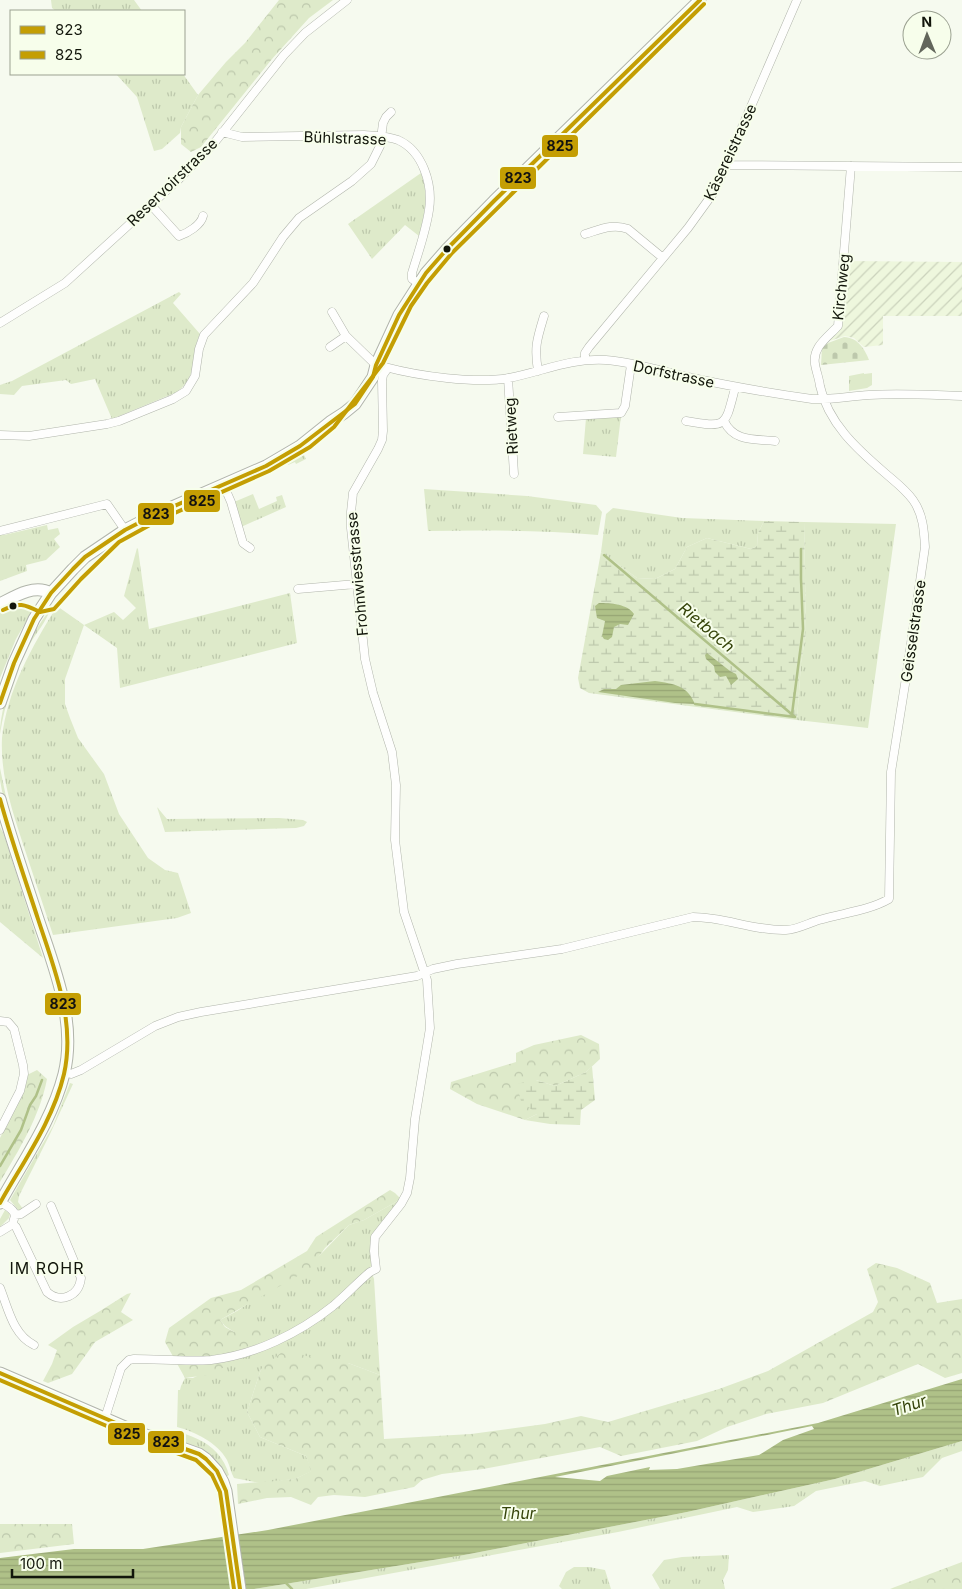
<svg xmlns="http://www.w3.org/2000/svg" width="962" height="1589" font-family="Inter,sans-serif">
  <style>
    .industrial { fill: url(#industrial-furrows) }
    .grass { fill: url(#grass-tufts) }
    .forest { fill: url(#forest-crowns) }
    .wetland { fill: url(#wetland-marsh) }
    .cemetery { fill: url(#cemetery-stones) }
    .water { fill: url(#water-rules); fill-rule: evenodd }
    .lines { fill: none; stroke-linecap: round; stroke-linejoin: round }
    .stream { stroke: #afc188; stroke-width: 2.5 }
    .street-casing { stroke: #b1b5ab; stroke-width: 9 }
    .secondary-casing { stroke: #b1b5ab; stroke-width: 13 }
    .street { stroke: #fefefd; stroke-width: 8 }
    .secondary { stroke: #fefefd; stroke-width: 11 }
    .bus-1-casing { stroke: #f7feeb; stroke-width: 8 }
    .bus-2-casing { stroke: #f7feeb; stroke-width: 8 }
    .bus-1 { stroke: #c49e03; stroke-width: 4 }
    .bus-2 { stroke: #c49e03; stroke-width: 4 }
    .bus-dot { fill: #12160b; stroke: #f7feeb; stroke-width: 2 }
    .labels { text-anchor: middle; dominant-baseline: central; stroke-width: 4; stroke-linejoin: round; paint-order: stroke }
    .street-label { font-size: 15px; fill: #12160b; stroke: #f7feeb }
    .water-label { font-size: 16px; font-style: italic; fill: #36450b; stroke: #f7feeb }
    .neighbourhood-label { font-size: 16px; letter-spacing: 1px; fill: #12160b; stroke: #f7feeb }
    .line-badge { stroke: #f7feeb; stroke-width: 2 }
    .pale-badge-label { font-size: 14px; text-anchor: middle; font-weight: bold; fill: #111 }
  </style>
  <defs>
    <pattern id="industrial-furrows" width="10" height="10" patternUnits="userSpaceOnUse" patternTransform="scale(1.25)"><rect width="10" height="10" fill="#eef7dd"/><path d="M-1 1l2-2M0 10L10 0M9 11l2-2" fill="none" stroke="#cbd3bc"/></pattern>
    <pattern id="grass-tufts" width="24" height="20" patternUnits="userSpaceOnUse" patternTransform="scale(1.25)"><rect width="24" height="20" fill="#deeaca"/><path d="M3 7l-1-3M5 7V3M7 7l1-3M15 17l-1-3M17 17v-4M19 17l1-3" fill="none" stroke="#bdc8ac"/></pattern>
    <pattern id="forest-crowns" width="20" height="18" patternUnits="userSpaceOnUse" patternTransform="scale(1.25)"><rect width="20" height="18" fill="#deeaca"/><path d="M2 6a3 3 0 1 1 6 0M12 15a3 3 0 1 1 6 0" fill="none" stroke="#bdc8ac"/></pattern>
    <pattern id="wetland-marsh" width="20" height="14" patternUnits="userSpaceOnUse" patternTransform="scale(1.25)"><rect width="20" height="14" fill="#deeaca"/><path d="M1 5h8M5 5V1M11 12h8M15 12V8" fill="none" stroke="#bdc8ac"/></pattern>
    <pattern id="cemetery-stones" width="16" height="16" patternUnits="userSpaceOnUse" patternTransform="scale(1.25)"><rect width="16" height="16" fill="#deeaca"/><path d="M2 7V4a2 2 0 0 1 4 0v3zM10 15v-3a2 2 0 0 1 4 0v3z" fill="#bdc8ac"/></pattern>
    <pattern id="water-rules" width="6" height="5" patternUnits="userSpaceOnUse" patternTransform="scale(1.25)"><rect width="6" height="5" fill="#afc188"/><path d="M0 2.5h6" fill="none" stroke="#96a574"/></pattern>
  </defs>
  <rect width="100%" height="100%" fill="#f6faef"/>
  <path class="industrial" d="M846,261L962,262V316H883V345L864,347L854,338L845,336L826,342L833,337Z"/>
  <path class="grass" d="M51,0H134L142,11H56L52,8Z
    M116,74H183L198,95L181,127L180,133L162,149L154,151L137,97Z
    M421,173C429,195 425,214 419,236L405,225L372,259L348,224Z
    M179,292L181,294L173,303L200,334C189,357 200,374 177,392L112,419L95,379L71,384L66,380L22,386L14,395L0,394V385L12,381Z
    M864,373V374L872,373V385L867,388L849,391V376Z
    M621,416L616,457L583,454L586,418Z
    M313,442L312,445L302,451L306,459L296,464L295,462L288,465L287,459Z
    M424,489L527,496L596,505L602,512L598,535C541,530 485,530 428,531Z
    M253,494L259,509L277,501L276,497L282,495L286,507L241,527L234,502Z
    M613,508L682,518L764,521L758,533L757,546L751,549L707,538L687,547L675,569L655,579L637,578L601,552L606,514Z
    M804,522L896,524L868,728L797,720L801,663L806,633Z
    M47,525L48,530L58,528L60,534L54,539L60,547L46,560L26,565L27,571L0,581V534L4,535Z
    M137,548L138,549L149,629L290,593L297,643L120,688L117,648L84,625L65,679V704L70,718L78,738L104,774L119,814L148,858L165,870L178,873L191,913L177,918L53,935C44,908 35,880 26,853C14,816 0,778 2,738C7,690 32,647 57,606L84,625L114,612L123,620L136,608L124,596Z
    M21,602L28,604L32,611L16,639L0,678V610L5,607L7,609Z
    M50,610C46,622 36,633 30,644C15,672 5,702 0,734C0,697 27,638 50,610Z
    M0,768L9,811L66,987L74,1030V1048L71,1067L72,1047L2,791L0,780Z
    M157,807L167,819L279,818L303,820L307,822L304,826L296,828L165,832Z
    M0,827L4,835L43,958L0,922Z
    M70,1083L73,1084L50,1134L19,1196L18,1202L23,1209L20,1212L10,1200L53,1126Z
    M401,1199L378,1229L373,1262L370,1268L326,1308L277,1338L234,1332L225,1326L220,1320L237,1311L318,1257L349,1225L364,1220Z
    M5,1210L10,1214L9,1218L0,1227V1219Z
    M370,1276H373L374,1279L380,1375L348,1363L261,1369L247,1412L260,1437L306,1456L312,1471L295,1479L260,1483L234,1478C231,1473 230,1466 227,1460C217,1442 195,1432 177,1427L178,1390H180L181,1386L185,1378H193L232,1358L288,1337Z
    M149,1429C181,1429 220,1440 229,1475L226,1477L203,1451L149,1431Z
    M962,1441V1451L942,1458L923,1477L880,1486L865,1481L816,1491L794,1506L753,1512L737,1507L618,1532L306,1589H254L464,1555L687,1512L835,1479Z
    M729,1555L728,1570L723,1580L725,1589H660L652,1575L664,1560L682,1557Z
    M574,1567H589L605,1570L611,1589H562L559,1586L566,1572Z"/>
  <path class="forest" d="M279,0H333L309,18L272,59L201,147L191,152L181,144V127L198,95L226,62L245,43Z
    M581,1035L599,1044L600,1059L586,1072L555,1086L536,1080L537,1114L525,1120L477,1104L450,1089L451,1082L516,1062V1053L534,1045Z
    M37,1070L47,1079C40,1116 19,1150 0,1182V1138L23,1092L27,1075Z
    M390,1190L395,1193L401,1199L364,1220L349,1225L325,1248L310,1269L220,1320L225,1327L234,1332L252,1324L277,1338L237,1351L227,1366L207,1375L185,1378L165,1342L169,1328L211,1298L241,1290L307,1251L316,1237Z
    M876,1263L897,1268L930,1283L937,1303L962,1299V1373L945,1378L918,1364L823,1403L766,1414L727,1427L697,1441L621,1456L600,1447L483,1469L442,1474L422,1480L414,1487L365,1497L334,1495L318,1497L311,1505L291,1497L267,1498L238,1504L237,1484L295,1479L311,1471L306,1456L260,1437L247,1412L261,1369L282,1352L348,1363L380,1375L384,1439L471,1434L545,1424L581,1416L608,1422L719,1389L768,1371L873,1312L878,1302L867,1269Z
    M131,1293L121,1312L133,1320L95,1342L72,1374L48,1383L43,1381L52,1364L57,1350L48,1345L73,1327L100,1311L127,1294Z
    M0,1524H72L74,1544L0,1553Z
    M962,1562V1589H890L895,1587Z"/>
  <path class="wetland" d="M764,521L804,522L806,633L801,663L797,720L589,693L580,688L578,678L601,552L637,578L655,579L675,569L687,547L707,538L751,549L757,546L758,533Z
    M592,1066L595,1100L581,1110L580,1125L550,1124L525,1120L537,1114L521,1101L516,1084L536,1080L555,1086L586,1072Z"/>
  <path class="cemetery" d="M844,337C858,338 864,348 869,360L821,365L822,348L828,343Z"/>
  <path class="water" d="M599,603C610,603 628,604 634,614L628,625L620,624L614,627L612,637L608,640L604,639L602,636L605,621L597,618L595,606Z
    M707,653L730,671L736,674L738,679L731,685L726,676L720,677L715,672L714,666L706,659L705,655Z
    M655,681C674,684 687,685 695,704L675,703L598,692L604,689H616L621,685Z
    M962,1379V1441L835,1479L687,1512L464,1555L254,1589H0V1558L74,1549H143L268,1530L818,1423ZM812,1426L814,1429L783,1440L759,1455L677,1469L649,1470L650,1467L607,1476L600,1481L555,1477Z"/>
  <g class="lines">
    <path class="stream" d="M604,555L795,717
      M695,704L795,717
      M792,714L803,629L801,579V549
      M0,1166L21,1130L30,1105L36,1096L42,1080
      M286,1583L292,1589"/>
    <defs>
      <path id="street" d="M222,132L242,137L364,135C375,136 387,136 398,140C423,151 433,185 429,210C426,231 418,253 412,273V279L418,283
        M726,165L962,167
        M151,205L179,236C188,233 201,225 203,216
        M585,234C599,230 613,223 628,229L663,258
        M332,312L346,336L376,365L377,368
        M0,323L65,283L178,180L215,142L284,55L305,33L347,0
        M330,347L346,336
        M585,360V353L589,347L688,228L714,192L797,0
        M385,367C419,376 475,384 509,378C544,371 570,358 606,360C633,362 661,371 688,377C729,386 770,393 812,399C831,400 850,396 869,395C900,393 931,395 962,396
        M538,371C534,347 537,339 544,316
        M508,378L514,474
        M558,417L621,413L625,406L631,365
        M686,421C727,428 725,427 735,388
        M724,421C734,442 754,439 775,441
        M0,435L29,436L107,424L119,421L173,399L186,391L195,376L199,349L204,335L253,283L283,237L299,218L352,181L371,164L380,146L383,123L386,117L391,112
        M224,486L231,502L243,543L250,548
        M0,531L107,504L125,530
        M298,589L356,584
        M0,1021L8,1022L14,1029L23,1065L24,1074L20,1091L0,1130
        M64,1072L71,1074L81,1070L155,1026L178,1017L201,1012L417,976L433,969L457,964L562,949L693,917C725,917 754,931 786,930C796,930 809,923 819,920C842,913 868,911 889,899L891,772L906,678L925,547C924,530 923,514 913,500C905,489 894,481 885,473C857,449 828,423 820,386C819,378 816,371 815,364C812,347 828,337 838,326L851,166
        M0,1202C5,1205 15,1209 15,1216C14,1219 13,1221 13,1224L16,1227L47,1292C61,1304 79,1296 81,1278L51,1206
        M15,1215L21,1214L36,1204
        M0,1232L13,1224
        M0,1288C8,1308 13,1335 34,1345
        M105,1418L121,1368L129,1360L134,1359C160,1359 186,1362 211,1360C255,1355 299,1333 333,1306C346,1295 357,1283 370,1272L376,1269L374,1251L375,1237L401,1204L407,1193L410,1178L415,1119L430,1028L427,980L404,912L395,840L396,785L392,752L373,693L365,659L351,528V512L353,493L378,449L382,440L383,431L382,381L383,375L388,368"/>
      <path id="secondary" d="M0,604C15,596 34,584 51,593
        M0,703L14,663L34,619L51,593L73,569L85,557L125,530L156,514L266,466L300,446L330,422L344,413L355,404L373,377L376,365L399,315L426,273L447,249L494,201L700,0
        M0,799C11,839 25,879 38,919C54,967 77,1022 64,1074C52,1121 23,1161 0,1203
        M0,1373L132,1430L199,1454L206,1459L217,1471L223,1482L226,1491L240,1589"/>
    </defs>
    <use href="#street" class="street-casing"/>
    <use href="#secondary" class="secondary-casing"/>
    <use href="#street" class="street"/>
    <use href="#secondary" class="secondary"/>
    <defs>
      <path id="bus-1" d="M0,703L14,663L34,619L51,593L73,569L85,557L125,530L156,514L266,466L300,446L355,404L373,377L376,365L399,315L426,273L447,249L494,201L700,0
        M0,799C11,839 25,879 38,919C54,968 76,1021 64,1074C53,1121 23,1162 0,1203
        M0,1373L132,1430L199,1454L206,1459L217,1471L226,1491L240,1589"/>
      <path id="bus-2" d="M3,610C19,602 24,604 40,612L54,609L81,579L119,542L159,520L269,471L310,447L334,427L383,363L411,306L427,283L452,253L704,4
        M0,1380L130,1436L196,1460L212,1475L220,1492L234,1589"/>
    </defs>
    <use href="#bus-1" class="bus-1-casing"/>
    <use href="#bus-2" class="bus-2-casing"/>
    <use href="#bus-1" class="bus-1"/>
    <use href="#bus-2" class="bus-2"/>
  </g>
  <g class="bus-dot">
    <circle cx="447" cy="249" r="4.5"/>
    <circle cx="13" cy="606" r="4.5"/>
  </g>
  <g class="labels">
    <g class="street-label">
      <text transform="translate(345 138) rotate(2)">Bühlstrasse</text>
      <text transform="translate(730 152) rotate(-65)">Käsereistrasse</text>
      <text transform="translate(172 182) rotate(-44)">Reservoirstrasse</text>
      <text transform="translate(841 287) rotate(-84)">Kirchweg</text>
      <text transform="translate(674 374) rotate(12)">Dorfstrasse</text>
      <text transform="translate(511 426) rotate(-93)">Rietweg</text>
      <text transform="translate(357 574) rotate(-95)">Frohnwiesstrasse</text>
      <text transform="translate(913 631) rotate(-82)">Geisselstrasse</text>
    </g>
    <g class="water-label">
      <text transform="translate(707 627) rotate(40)">Rietbach</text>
      <text transform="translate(909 1405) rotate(-18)">Thur</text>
      <text x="518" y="1513">Thur</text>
    </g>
    <g class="neighbourhood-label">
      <text x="47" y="1268">IM ROHR</text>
    </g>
  </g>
  <g class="line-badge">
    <rect x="541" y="134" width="38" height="24" rx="5" fill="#c49e03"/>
    <rect x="499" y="166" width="38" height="24" rx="5" fill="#c49e03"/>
    <rect x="183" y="489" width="38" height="24" rx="5" fill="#c49e03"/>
    <rect x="137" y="502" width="38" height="24" rx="5" fill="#c49e03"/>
    <rect x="44" y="992" width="38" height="24" rx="5" fill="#c49e03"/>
    <rect x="107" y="1422" width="39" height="24" rx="5" fill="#c49e03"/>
    <rect x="147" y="1430" width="38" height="24" rx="5" fill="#c49e03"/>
  </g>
  <g class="pale-badge-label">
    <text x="560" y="151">825</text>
    <text x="518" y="183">823</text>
    <text x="202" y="506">825</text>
    <text x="156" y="519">823</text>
    <text x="63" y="1009">823</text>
    <text x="127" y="1439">825</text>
    <text x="166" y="1447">823</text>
  </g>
  <rect x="10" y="10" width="175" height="65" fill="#f7feeb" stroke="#9ba191"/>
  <rect x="20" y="26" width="25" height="8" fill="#c49e03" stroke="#9ba191"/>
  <text x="55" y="35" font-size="15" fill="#12160b">823</text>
  <rect x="20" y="51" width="25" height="8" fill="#c49e03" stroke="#9ba191"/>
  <text x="55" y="60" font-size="15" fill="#12160b">825</text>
  <g transform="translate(927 35) rotate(359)"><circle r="24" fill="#f7feeb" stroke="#9ba191"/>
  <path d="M0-4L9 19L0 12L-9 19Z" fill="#62665b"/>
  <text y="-8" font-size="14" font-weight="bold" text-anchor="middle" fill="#12160b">N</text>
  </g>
  <path d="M12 1569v8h121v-8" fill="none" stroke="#12160b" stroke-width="2.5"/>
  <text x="20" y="1569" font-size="15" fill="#12160b" stroke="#f7feeb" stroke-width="4" paint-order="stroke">100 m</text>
</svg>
